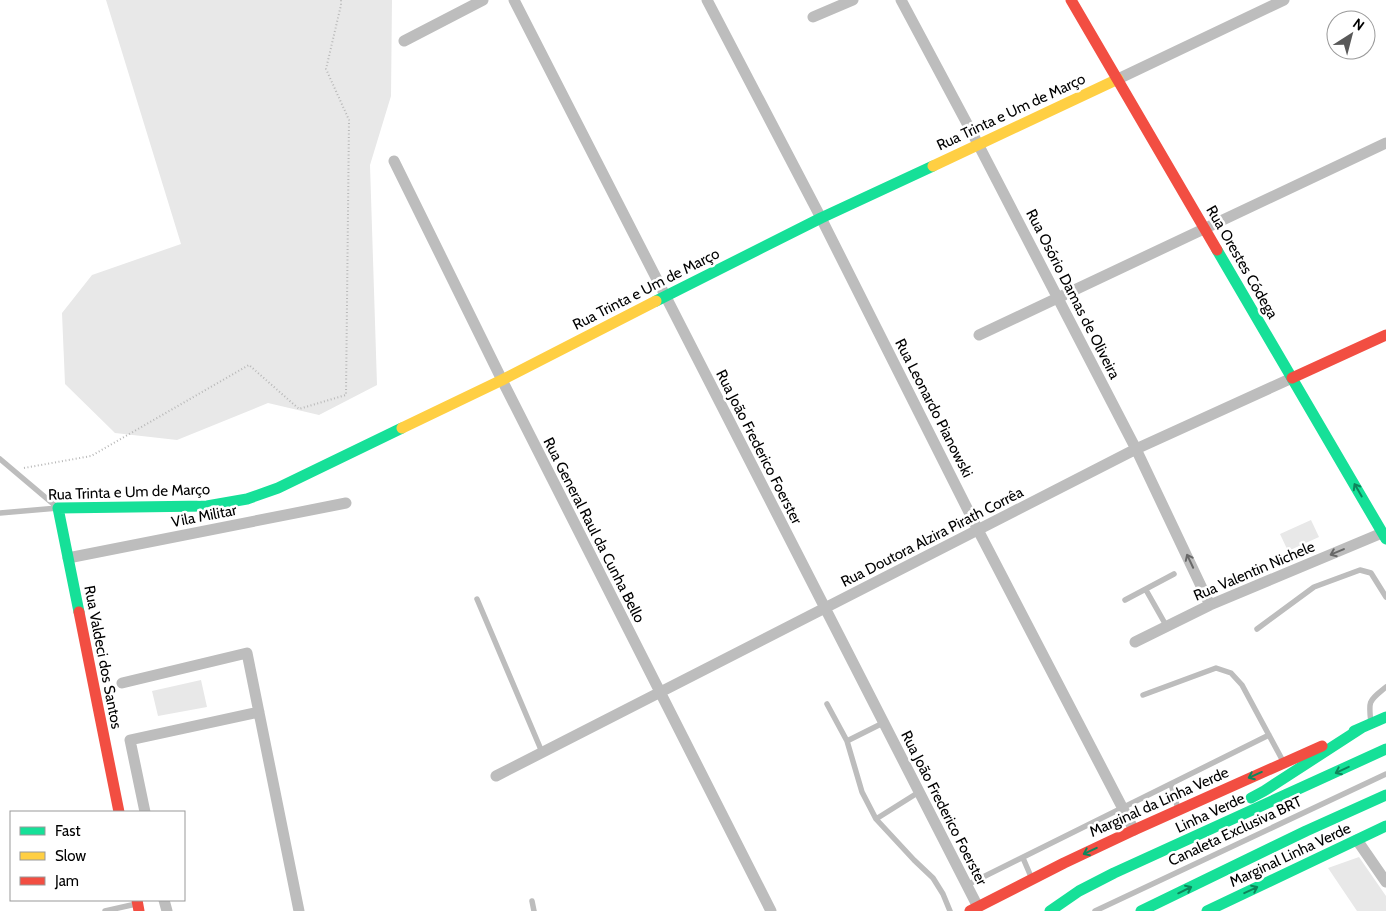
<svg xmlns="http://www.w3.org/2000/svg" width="1386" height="911" font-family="Cabin,sans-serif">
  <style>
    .green { fill: #e8e8e8 }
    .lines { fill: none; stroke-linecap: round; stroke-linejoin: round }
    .path { stroke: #b8b8b8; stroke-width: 2; stroke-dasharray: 1 2.5; stroke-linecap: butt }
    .lane { stroke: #bdbdbd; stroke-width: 5.5 }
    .street { stroke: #bdbdbd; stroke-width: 11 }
    .fast { stroke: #16e098; stroke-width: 11 }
    .slow { stroke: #ffcf43; stroke-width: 11 }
    .jam { stroke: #f24e42; stroke-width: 11 }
    .oneway { stroke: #0d865b }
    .oneway2 { stroke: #686868 }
    .labels { text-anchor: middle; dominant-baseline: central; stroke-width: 5; stroke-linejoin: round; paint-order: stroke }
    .street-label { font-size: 15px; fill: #000; stroke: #fff }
  </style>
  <rect width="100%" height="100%" fill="#fff"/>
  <path class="green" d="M106,0H392L391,96L370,165L377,385L319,415L268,403L177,440L115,433L65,384L62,313L92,275L181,244Z
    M1311,520L1319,537L1288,551L1280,534Z
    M201,680L207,707L158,716L152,691Z
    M1359,857L1386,896V911H1357L1328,868Z"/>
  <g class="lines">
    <path class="path" d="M24,468L91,456L249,365L299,409L346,395L349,120L326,69L341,5V0"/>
    <path class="lane" d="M0,459L58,508
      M0,513L58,508
      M1146,590L1167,627
      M477,599L542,752
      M1125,600L1174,574
      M1257,629L1314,587L1360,570L1371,573L1386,597
      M1143,695L1216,668L1231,673L1242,685L1284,763
      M827,704L847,741L862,792L876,819L914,860L933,878L943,894L950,911
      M1371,723C1368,700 1369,701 1386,687
      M847,741L883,723
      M1171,784L1178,809
      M876,819L919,792
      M1023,858L1032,879
      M967,885L1269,735
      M532,901L534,911
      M105,911L136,904
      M1095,911L1386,774"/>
    <path class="street" d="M514,0L978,907
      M707,0L821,218L978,530L1134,830
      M901,0L978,144L1136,449L1210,605
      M813,17L853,0
      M404,41L483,0
      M1118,79L1284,0
      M394,161L502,380L771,911
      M979,335L1386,143
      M68,558L346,503
      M1135,642L1210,605L1382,533
      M122,683L247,653L299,911
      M496,776L1136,449L1292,378
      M145,812L130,740L259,712
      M1357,840L1386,882
      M164,900L167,911"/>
    <path class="fast" d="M1217,250L1386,539
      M656,301L821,218L933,166
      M79,612L58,508L207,506L247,499L278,488L402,428
      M1354,731L1386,717
      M1251,798L1264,791L1363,727
      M1050,911L1079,891L1114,873L1386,749
      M1141,911L1306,831L1386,795
      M1207,911L1386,826"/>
    <path class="slow" d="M933,166L1118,79
      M402,428L502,380L656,301"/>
    <path class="jam" d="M1071,0L1217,250
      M1292,378L1386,335
      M79,612L119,812
      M137,900L139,911
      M970,911L1064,863L1134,830L1322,746"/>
  </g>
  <defs><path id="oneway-shaft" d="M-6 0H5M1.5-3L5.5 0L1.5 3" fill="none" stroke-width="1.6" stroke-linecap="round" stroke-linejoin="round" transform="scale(1.25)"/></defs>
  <g class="oneway">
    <use href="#oneway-shaft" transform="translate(1358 490) rotate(-120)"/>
    <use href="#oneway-shaft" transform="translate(1342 770) rotate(155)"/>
    <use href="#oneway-shaft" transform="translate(1255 775) rotate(156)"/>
    <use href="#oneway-shaft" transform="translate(1090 851) rotate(155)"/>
    <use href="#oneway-shaft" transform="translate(1185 890) rotate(-26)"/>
    <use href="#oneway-shaft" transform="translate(1251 890) rotate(-25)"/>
  </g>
  <g class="oneway2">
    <use href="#oneway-shaft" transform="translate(1337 552) rotate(157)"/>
    <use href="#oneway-shaft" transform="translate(1190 561) rotate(-115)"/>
  </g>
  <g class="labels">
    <g class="street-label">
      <text transform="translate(1011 112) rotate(-25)">Rua Trinta e Um de Março</text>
      <text transform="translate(1242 262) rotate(60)">Rua Orestes Códega</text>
      <text transform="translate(646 289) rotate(-27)">Rua Trinta e Um de Março</text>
      <text transform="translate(1073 294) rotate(63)">Rua Osório Damas de Oliveira</text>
      <text transform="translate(934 408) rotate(63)">Rua Leonardo Pianowski</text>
      <text transform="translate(759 447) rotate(63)">Rua João Frederico Foerster</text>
      <text transform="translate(129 492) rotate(-2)">Rua Trinta e Um de Março</text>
      <text transform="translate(204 516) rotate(-11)">Vila Militar</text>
      <text transform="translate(594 530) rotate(63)">Rua General Raul da Cunha Bello</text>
      <text transform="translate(932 537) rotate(-27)">Rua Doutora Alzira Pirath Corrêa</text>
      <text transform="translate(1254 571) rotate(-23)">Rua Valentin Nichele</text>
      <text transform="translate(103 657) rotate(79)">Rua Valdeci dos Santos</text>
      <text transform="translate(1159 802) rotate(-24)">Marginal da Linha Verde</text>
      <text transform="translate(944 808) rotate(63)">Rua João Frederico Foerster</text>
      <text transform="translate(1210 813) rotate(-25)">Linha Verde</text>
      <text transform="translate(1235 831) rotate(-25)">Canaleta Exclusiva BRT</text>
      <text transform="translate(1290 855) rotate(-25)">Marginal Linha Verde</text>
    </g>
  </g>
  <rect x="10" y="811" width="175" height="90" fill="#ffffff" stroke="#999999"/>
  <rect x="20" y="827" width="25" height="8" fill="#16e098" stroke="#999999"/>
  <text x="55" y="836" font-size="15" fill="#000000">Fast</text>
  <rect x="20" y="852" width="25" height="8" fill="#ffcf43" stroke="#999999"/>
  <text x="55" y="861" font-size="15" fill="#000000">Slow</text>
  <rect x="20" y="877" width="25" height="8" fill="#f24e42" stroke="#999999"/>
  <text x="55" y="886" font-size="15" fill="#000000">Jam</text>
  <g transform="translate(1351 35) rotate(36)"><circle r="24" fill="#ffffff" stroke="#999999"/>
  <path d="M0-4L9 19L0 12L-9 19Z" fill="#595959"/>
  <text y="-8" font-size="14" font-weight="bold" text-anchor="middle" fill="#000000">N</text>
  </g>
</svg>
